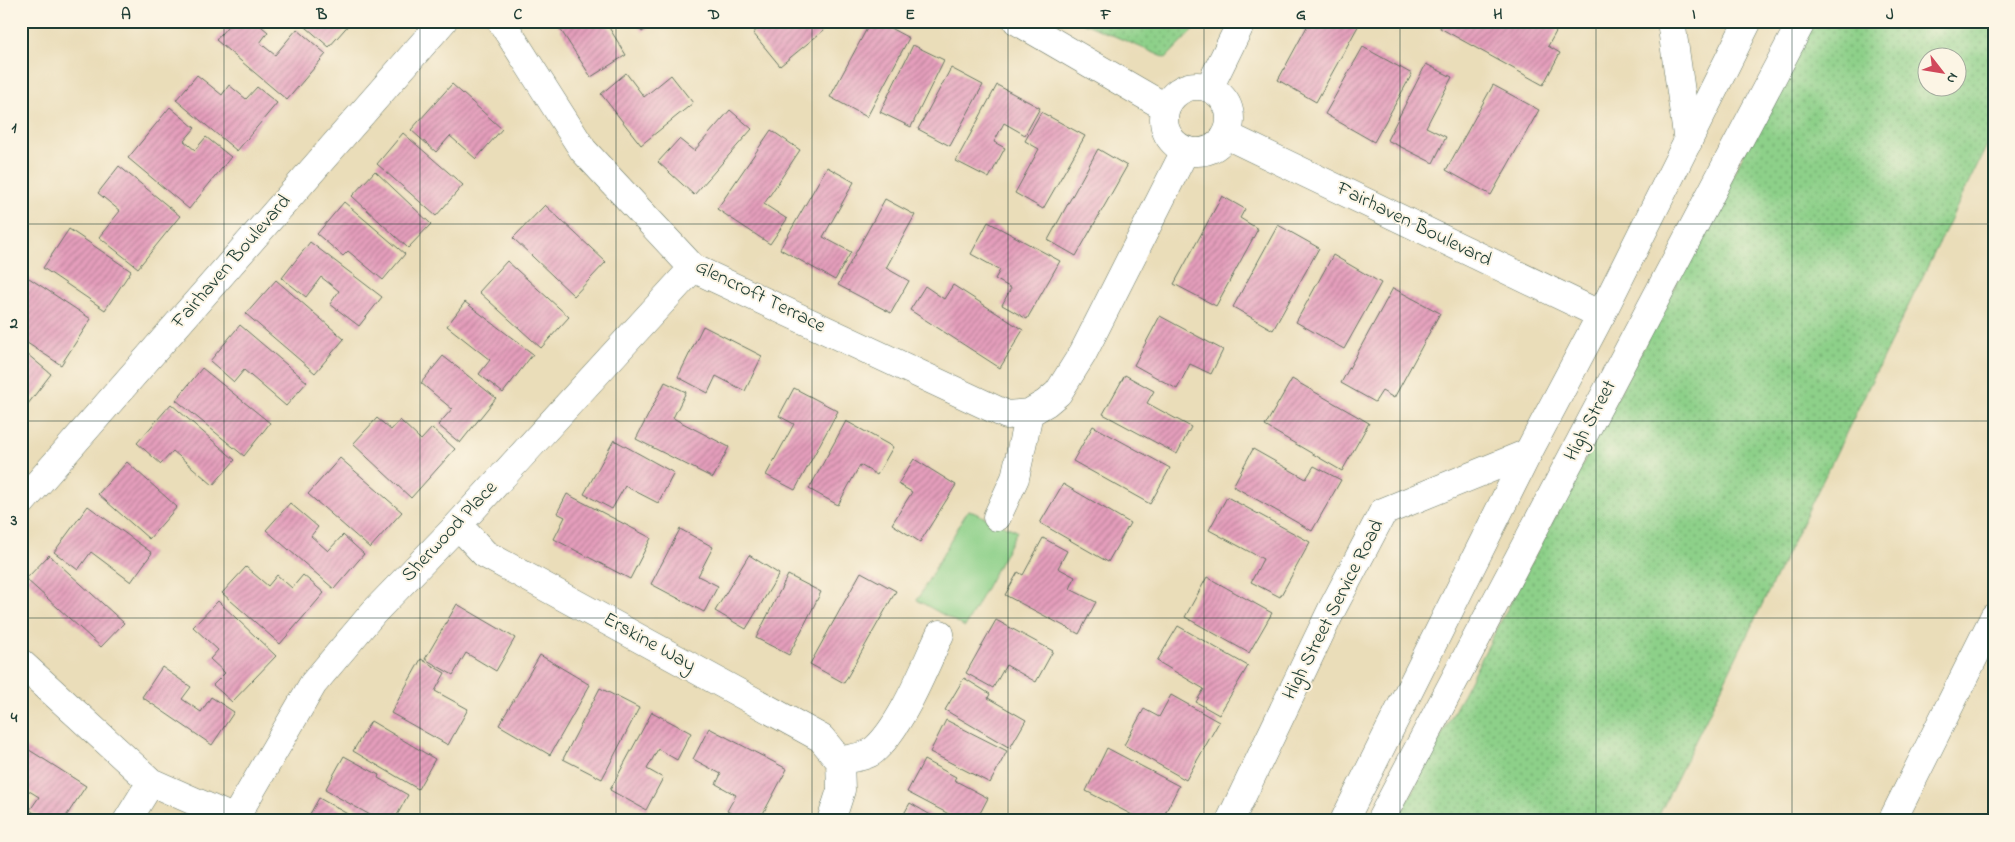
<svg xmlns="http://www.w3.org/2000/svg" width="2015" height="842" font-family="'Indie Flower',sans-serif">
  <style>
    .green { fill: #8dd089; stroke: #56865e }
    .park { fill: url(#park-dots); stroke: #56865e; fill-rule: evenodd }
    .building { fill: url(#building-hatch) }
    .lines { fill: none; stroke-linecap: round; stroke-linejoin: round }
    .street-casing { stroke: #667563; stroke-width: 29 }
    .secondary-casing { stroke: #667563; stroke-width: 29 }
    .street { stroke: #fff; stroke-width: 28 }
    .secondary { stroke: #fff; stroke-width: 28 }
    .grid { fill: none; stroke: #1f3d34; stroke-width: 1; stroke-opacity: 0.55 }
    .labels { text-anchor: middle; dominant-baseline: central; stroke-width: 4; stroke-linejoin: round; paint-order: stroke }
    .street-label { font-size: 20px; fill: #1f3d34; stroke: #fcf5e5 }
    .neatline { fill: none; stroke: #1f3d34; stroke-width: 2 }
    .grid-label { font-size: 16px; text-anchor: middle; font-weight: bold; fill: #1f3d34 }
  </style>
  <defs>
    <pattern id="park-dots" width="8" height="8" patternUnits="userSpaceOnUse" patternTransform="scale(1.25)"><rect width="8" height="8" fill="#8dd089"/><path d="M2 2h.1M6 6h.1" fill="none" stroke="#73aa71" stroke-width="1.8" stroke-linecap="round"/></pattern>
    <pattern id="building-hatch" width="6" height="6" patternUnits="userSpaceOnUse" patternTransform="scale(1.25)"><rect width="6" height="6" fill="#e59ebc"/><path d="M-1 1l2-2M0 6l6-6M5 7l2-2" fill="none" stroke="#b9829a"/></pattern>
  </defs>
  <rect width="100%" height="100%" fill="#fcf5e5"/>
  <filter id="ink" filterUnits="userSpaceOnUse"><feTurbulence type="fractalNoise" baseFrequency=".02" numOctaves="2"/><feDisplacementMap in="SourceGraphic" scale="10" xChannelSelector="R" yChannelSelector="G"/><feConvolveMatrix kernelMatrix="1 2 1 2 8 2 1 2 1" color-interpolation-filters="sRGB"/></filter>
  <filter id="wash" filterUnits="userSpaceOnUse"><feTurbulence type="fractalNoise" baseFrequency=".0096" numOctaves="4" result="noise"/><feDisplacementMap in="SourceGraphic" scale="20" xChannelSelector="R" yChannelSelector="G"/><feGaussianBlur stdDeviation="1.12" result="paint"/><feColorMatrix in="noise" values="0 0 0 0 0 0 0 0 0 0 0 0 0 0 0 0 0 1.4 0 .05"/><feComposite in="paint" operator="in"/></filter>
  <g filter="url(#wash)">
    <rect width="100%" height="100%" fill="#eaddb9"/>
    <path class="green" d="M968,510L1017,531L965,627L917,600Z"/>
    <path class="park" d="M1079,21H1202L1166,58Z
      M1813,21H1994V131L1656,821H1397ZM1928,58H1958V88H1928Z"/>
    <g id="blocks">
      <path class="building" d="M232,21H255L268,32L260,43L275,55L297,29L326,54L287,100L216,40Z
        M299,21H352L329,47Z
        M555,21H605L626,55L591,77Z
        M635,21H657L642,32Z
        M768,21H835L780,66L753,33Z
        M871,21H877L909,38L867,117L830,97Z
        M1310,21H1361L1316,102L1278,80Z
        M1444,21H1562L1548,46L1560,53L1543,85L1440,28Z
        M913,45L944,60L911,127L880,112Z
        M1363,47L1412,74L1374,142L1325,114Z
        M1426,64L1452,77L1426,127L1446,137L1433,163L1387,140Z
        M951,68L983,85L950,146L918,129Z
        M626,73L644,97L671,75L693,103L641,145L601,94Z
        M197,75L222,95L229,85L246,99L257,87L277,103L237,151L176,100Z
        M452,84L502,129L476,159L450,136L436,152L411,130Z
        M997,85L1040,108L1025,135L1004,123L994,142L1005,148L989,178L956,161Z
        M1493,85L1539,110L1491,195L1446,170Z
        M170,107L195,128L184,141L195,150L206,137L231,157L189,209L128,158Z
        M730,110L752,129L694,195L658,162L679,139L694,151Z
        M1041,112L1085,136L1043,209L1015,193L1039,149L1025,141Z
        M771,130L800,150L764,204L787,219L770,244L717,209Z
        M403,133L463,185L436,216L377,164Z
        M1098,149L1127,166L1076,256L1048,240Z
        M119,166L180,216L138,268L99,237L120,211L98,193Z
        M827,167L854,182L823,237L851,252L835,280L780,249Z
        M375,171L431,224L408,248L352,196Z
        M1222,196L1245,209L1240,218L1258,229L1216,306L1174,284Z
        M885,199L915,215L886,268L909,281L891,313L838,285Z
        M344,202L405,254L383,280L348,251L343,256L317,234Z
        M545,205L606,262L574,296L513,238Z
        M988,222L1060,261L1027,319L1002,305L1011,288L995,279L1000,270L971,254Z
        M1278,225L1319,248L1273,330L1233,307Z
        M69,229L131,271L105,310L43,268Z
        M310,242L382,297L359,326L330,304L339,291L321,277L306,297L282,278Z
        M1333,255L1381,283L1344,349L1296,322Z
        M507,261L569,317L541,348L479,292Z
        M29,278L91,319L61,365L21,339V289Z
        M276,280L344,339L315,373L246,314Z
        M953,285L1023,330L1000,368L910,310L925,286L944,299Z
        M1393,288L1440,313L1394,398L1382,391L1375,402L1341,383Z
        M465,302L533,354L503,393L479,374L490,360L447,326Z
        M1160,316L1223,350L1211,374L1190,364L1177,389L1134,365Z
        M240,325L307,382L286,406L244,370L234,382L210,361Z
        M703,326L762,356L745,391L716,376L708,393L678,377Z
        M27,354L51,374L21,413V362Z
        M443,356L496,398L460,443L438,425L452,409L421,383Z
        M202,368L270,423L244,456L176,400Z
        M1125,375L1154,391L1147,403L1191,427L1177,454L1103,414Z
        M1292,379L1369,423L1342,471L1265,426Z
        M665,382L686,392L673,418L729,447L713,478L636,439Z
        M794,388L838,411L795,490L766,475L794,424L779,416Z
        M171,404L235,460L213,485L173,451L161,464L137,443Z
        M377,418L391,430L400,420L421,440L432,428L455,449L411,498L353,444Z
        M846,421L893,447L877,475L860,465L838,505L809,489Z
        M1093,426L1170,468L1150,504L1073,461Z
        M614,440L674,473L658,503L625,486L612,509L584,494Z
        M1253,449L1306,479L1314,466L1341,480L1312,531L1233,486Z
        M340,458L402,512L370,548L308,494Z
        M914,459L956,485L920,542L892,524L912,492L898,484Z
        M127,462L177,507L149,539L98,494Z
        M1063,484L1130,523L1108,562L1040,523Z
        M567,494L651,538L630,579L554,539L565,517L557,513Z
        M1227,497L1310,542L1280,597L1251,582L1263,559L1209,530Z
        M290,503L318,527L311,536L328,551L343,535L364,554L334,589L266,530Z
        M88,506L152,553L131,582L91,552L78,570L54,552Z
        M680,529L713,547L698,576L718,586L704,612L651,584Z
        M1043,538L1067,551L1058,568L1075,577L1070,589L1096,602L1079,634L1005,595L1018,572L1023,575Z
        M49,555L124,623L101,647L26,579Z
        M749,555L779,574L746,629L715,611Z
        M246,567L268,586L277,575L292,588L303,575L324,593L280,644L222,593Z
        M861,572L896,591L844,683L810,664Z
        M788,575L821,592L789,655L756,638Z
        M1207,577L1272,613L1249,653L1185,617Z
        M218,601L276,656L232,702L213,685L225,673L210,659L218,650L193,627Z
        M457,604L515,638L496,671L466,653L453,675L425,659Z
        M996,620L1053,651L1036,682L1006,665L993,688L966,673Z
        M1178,626L1248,666L1219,715L1196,702L1204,689L1157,661Z
        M540,655L590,685L550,755L499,725Z
        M421,659L445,673L435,691L468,709L448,745L391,713Z
        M162,667L191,687L182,699L201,712L211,697L234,712L212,745L142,697Z
        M964,678L990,694L988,698L1026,720L1010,748L945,710Z
        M600,688L639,708L602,779L563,759Z
        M1171,695L1219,722L1186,780L1124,745L1144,709L1159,717Z
        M652,712L691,733L677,760L658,749L647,769L663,778L646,810L610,790Z
        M946,720L1007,751L990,783L930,752Z
        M371,721L435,759L418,789L353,751Z
        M709,728L787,769L759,821H746L727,811L736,795L716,784L721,774L693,759Z
        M23,746L86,786L63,821H46L30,810L39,797L21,786V748Z
        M1107,748L1179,786L1161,821H1144L1086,791Z
        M344,756L379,775L378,778L408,795L394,821H381L325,790Z
        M924,760L956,777L954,780L988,798L976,821H962L907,792Z
        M319,798L360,821H306Z
        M910,803L941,821H900Z
        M455,813L470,821H451Z"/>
    </g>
  </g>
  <g filter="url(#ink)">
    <use href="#blocks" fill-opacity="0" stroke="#667563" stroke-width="1"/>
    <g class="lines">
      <defs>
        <path id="street" d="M501,21L583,150L693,268L1007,415L1029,413L1046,403L1058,393L1083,353L1185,151
          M1017,21L1165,107
          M1671,21L1688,142
          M1164 119a33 33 0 1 1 66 0a33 33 0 1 1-66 0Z
          M1209,88L1242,21
          M1226,135L1601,315
          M21,503L443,21
          M997,517L1015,478L1029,413
          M458,525L485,554L821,738L840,761L841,790L831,821
          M21,663L151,782L239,821
          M840,761C849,758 866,757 873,751C901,728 925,666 940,634
          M235,818L313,684L374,612L458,525L693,268
          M127,821L151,782
          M1230,821L1332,609L1383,512L1528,453
          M1892,821L1994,617"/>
        <path id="secondary" d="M1344,821L1528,453L1601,315L1748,21
          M1380,821L1802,21"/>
      </defs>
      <use href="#street" class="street-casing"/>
      <use href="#secondary" class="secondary-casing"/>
      <use href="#street" class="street"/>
      <use href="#secondary" class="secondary"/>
    </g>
  </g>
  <path class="grid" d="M224,21V821M420,21V821M616,21V821M812,21V821M1008,21V821M1204,21V821M1400,21V821M1596,21V821M1792,21V821M21,224H1994M21,421H1994M21,618H1994"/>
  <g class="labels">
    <g class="street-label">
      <text transform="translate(1414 225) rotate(26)">Fairhaven Boulevard</text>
      <text transform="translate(232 262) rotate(-49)">Fairhaven Boulevard</text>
      <text transform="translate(760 297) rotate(26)">Glencroft Terrace</text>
      <text transform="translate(1591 421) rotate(-62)">High Street</text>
      <text transform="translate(450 532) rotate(-47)">Sherwood Place</text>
      <text transform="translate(1334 610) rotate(-63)">High Street Service Road</text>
      <text transform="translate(649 643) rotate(29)">Erskine Way</text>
    </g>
  </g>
  <rect width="2015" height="842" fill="none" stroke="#fcf5e5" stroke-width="55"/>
  <g transform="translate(1942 72) rotate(121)"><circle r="24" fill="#fcf5e5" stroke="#a4ab9e"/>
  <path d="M0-4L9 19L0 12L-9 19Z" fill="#d1495b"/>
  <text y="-8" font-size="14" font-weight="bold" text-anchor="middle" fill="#1f3d34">N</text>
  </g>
  <rect x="28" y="28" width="1960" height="786" class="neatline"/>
  <g class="grid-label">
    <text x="126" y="19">A</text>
    <text x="322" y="19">B</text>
    <text x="518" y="19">C</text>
    <text x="714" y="19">D</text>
    <text x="910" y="19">E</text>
    <text x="1106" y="19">F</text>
    <text x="1301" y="19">G</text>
    <text x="1498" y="19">H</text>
    <text x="1694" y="19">I</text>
    <text x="1890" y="19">J</text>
    <text x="14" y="132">1</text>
    <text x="14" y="328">2</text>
    <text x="14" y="525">3</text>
    <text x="14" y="722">4</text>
  </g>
</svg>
